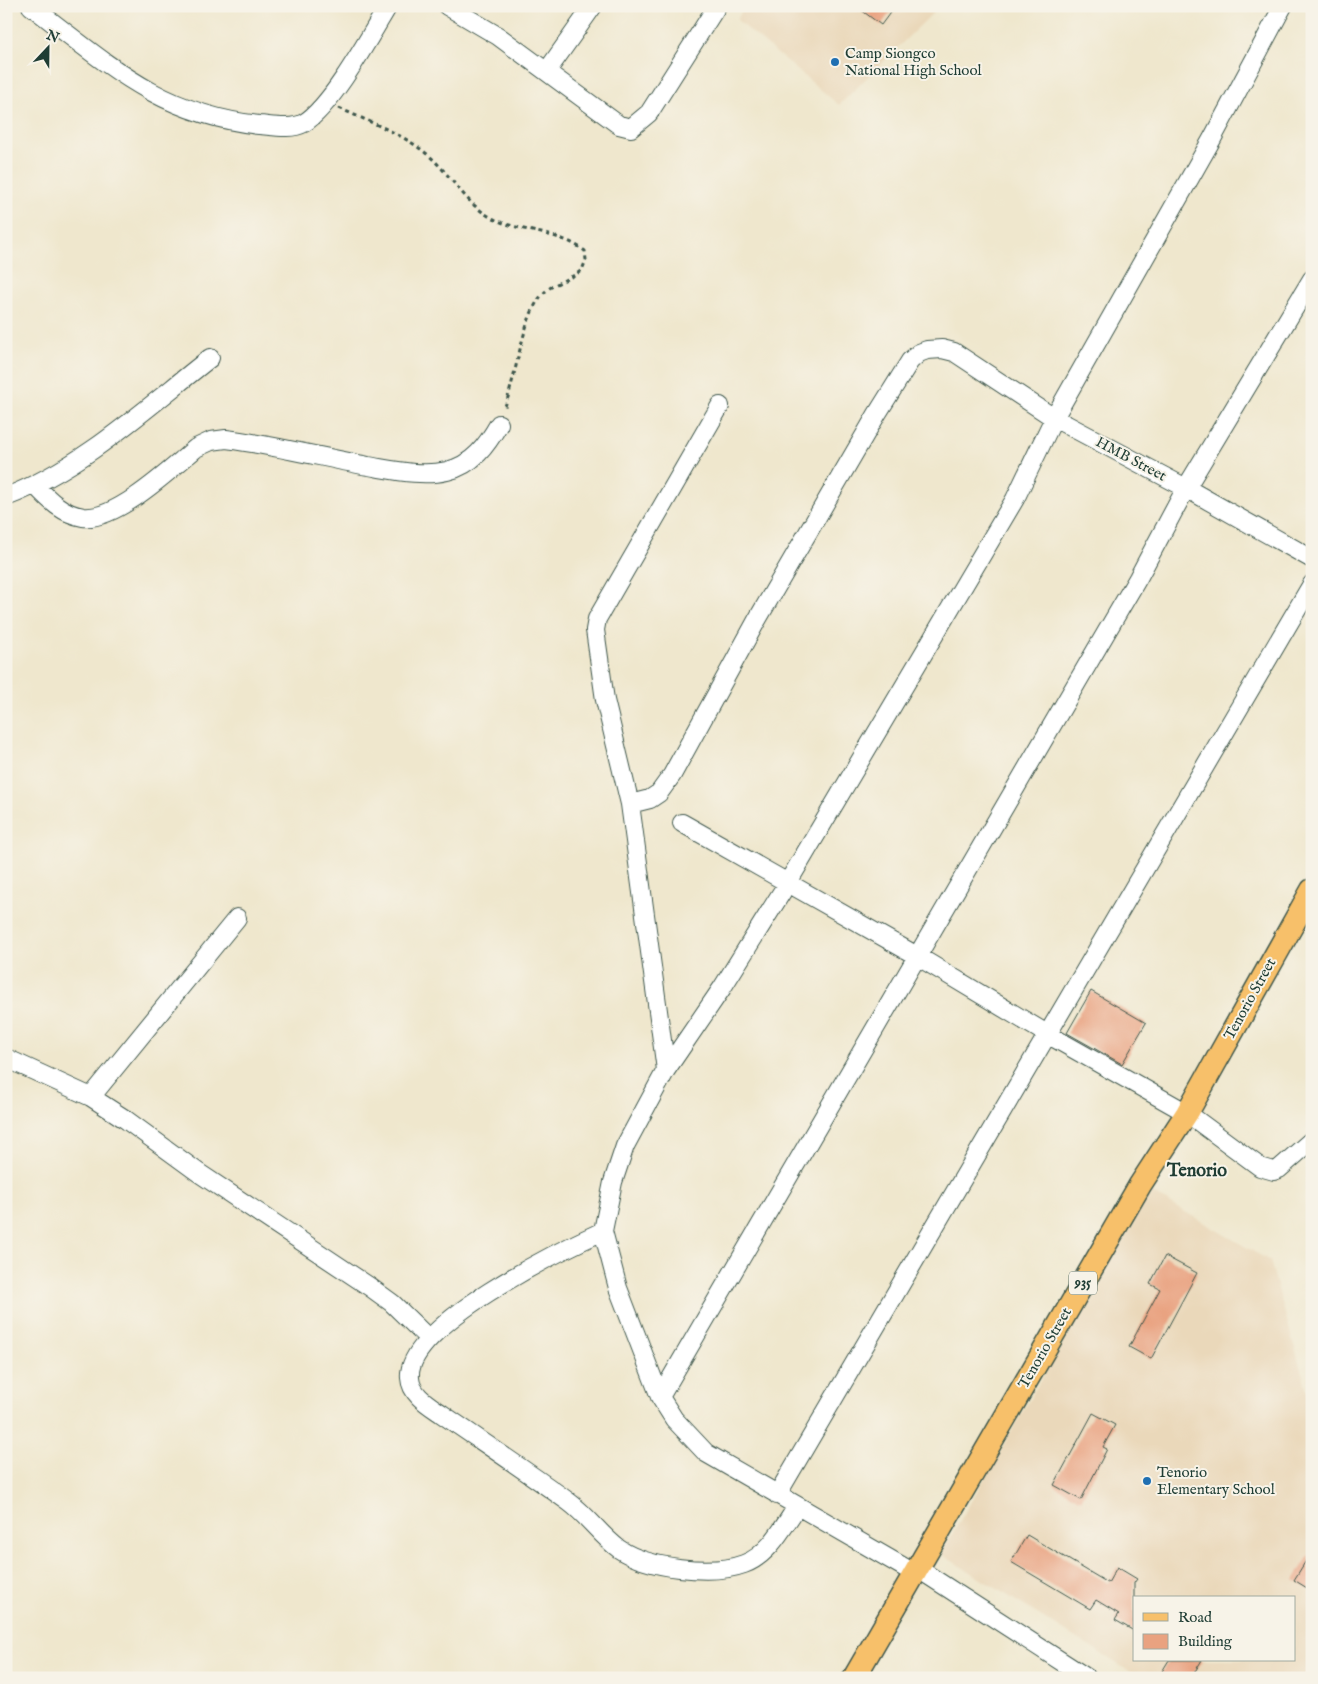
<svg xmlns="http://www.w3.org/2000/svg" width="1318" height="1684" font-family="'IM FELL English',serif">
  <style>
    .built { fill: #ead8ba; fill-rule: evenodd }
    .building { fill: #e9a280 }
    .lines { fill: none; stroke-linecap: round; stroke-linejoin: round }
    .minor-casing { stroke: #3e564b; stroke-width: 20 }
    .major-casing { stroke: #3e564b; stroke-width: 25 }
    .path { stroke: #3e564b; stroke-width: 3; stroke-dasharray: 4 4; stroke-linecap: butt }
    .minor { stroke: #fff; stroke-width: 18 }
    .major { stroke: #f7c06b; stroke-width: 22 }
    .poi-dot { fill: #1f6fb2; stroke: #f7f3e8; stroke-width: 2 }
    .labels { text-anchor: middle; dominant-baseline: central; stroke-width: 4; stroke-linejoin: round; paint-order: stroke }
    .shield { fill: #f7f3e8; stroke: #60746a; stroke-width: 1 }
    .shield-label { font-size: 14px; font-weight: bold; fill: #1f3d34 }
    .poi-label { font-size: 15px; fill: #1f3d34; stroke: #f7f3e8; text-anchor: start }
    .street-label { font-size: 15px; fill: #1f3d34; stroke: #f7f3e8 }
    .quarter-label { font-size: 18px; font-weight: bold; fill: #1f3d34; stroke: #f7f3e8 }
  </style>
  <rect width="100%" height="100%" fill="#f7f3e8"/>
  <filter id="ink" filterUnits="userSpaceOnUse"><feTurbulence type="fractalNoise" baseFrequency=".02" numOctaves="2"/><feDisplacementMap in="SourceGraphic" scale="10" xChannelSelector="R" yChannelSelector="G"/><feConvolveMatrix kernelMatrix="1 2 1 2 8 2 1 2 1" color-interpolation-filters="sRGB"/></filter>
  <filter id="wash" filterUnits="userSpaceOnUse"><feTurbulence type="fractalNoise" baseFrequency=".0096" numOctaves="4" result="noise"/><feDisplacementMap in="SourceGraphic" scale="20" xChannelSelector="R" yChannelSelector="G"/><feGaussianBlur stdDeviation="1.12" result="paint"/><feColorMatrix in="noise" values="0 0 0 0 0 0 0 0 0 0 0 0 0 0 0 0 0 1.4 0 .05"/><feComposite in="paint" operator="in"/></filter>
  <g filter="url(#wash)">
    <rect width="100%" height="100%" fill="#efe7cd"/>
    <path class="built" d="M744,6H940L839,105L737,20Z
      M1149,1191L1270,1261L1312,1408V1678H1140L941,1554ZM1134,1598H1294V1660H1134Z"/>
    <g id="blocks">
      <path class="building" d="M856,6H895L881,25Z
        M1091,991L1146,1023L1122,1064L1067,1033Z
        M1165,1256L1197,1273L1151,1359L1129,1347L1160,1289L1150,1284Z
        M1093,1413L1115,1425L1103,1447L1107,1449L1081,1500L1054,1485Z
        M1027,1535L1108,1583L1117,1567L1137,1579L1134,1583V1631L1115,1620L1119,1614L1096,1600L1090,1609L1011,1562Z
        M1312,1551V1591L1294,1580Z
        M1169,1660H1202L1191,1678H1158Z"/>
    </g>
  </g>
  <g filter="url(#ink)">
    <use href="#blocks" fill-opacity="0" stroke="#3e564b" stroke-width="1"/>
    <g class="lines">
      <defs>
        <path id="minor" d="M31,6C108,64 159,114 259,125C273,126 291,130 304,123C332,106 370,36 388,6
          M447,6L498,36L619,125L631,128L649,113L717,6
          M547,71L593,6
          M36,486C49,500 63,514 83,517C116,521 171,469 196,448L211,441L226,439C273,445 321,457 368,466C393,470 422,477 447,471C473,465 487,445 499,424
          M6,497C82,468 146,408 210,358
          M630,804L605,700L595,630L597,619L720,406
          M682,823L917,956L1047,1034L1187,1113L1260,1167L1274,1171L1279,1169L1312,1140
          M6,1058L91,1097L125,1119L199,1173L370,1287L392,1303L428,1338
          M666,1070L630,804L650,799L659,793L672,775L757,620L877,414L910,361L919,353L927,350L942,349L954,352L1054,418L1186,488L1312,559
          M91,1097L237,918
          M603,1231C561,1250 405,1326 410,1378C411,1395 429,1405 442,1414C484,1443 528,1472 569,1502C588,1516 601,1536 619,1549C647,1568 712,1576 744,1564C769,1555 783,1527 797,1507
          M660,1397L618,1288L603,1231L613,1182L625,1146L666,1070L722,988L787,884L1015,499L1054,418L1212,139L1283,6
          M777,1495L1312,584
          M917,1568L1087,1678
          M914,1573L706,1453L674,1419L660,1397L1138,578L1186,488L1312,279"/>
        <path id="major" d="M854,1678L1140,1185L1187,1113L1312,890"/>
      </defs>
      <use href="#minor" class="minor-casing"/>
      <use href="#major" class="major-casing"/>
      <path class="path" d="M339,108C369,122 402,133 427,154C451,174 464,203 492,218C521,233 559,231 585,251L586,260L582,270C570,280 551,283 541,296C522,320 516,378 504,409"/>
      <use href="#minor" class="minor"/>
      <use href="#major" class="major"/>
    </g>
  </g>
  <g class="poi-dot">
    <circle cx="835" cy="62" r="5"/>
    <circle cx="1147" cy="1481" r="5"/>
  </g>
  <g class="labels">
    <rect class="shield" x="1069" y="1271.5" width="28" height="23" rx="4"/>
    <g class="shield-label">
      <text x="1083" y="1283">935</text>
    </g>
    <g class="poi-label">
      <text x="845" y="53">Camp Siongco<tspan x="845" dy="17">National High School</tspan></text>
      <text x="1157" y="1472">Tenorio<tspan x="1157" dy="17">Elementary School</tspan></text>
    </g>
    <g class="street-label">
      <text transform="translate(1131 459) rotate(28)">HMB Street</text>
      <text transform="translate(1250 999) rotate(-61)">Tenorio Street</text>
      <text transform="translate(1045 1348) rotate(-60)">Tenorio Street</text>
    </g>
    <g class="quarter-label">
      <text x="1197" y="1171">Tenorio</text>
    </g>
  </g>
  <rect width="1318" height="1684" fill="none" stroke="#f7f3e8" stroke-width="25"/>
  <rect x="1133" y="1596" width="162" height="65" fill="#f7f3e8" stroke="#a1aaa0"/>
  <rect x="1143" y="1613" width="25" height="8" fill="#f7c06b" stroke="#a1aaa0"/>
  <text x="1178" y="1622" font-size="15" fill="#1f3d34">Road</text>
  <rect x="1143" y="1634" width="25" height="15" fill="#e9a280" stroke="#a1aaa0"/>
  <text x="1178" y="1646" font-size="15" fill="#1f3d34">Building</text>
  <g transform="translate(48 48) rotate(22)" stroke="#f7f3e8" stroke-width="4" paint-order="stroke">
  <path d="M0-4L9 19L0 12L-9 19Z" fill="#1f3d34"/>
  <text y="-8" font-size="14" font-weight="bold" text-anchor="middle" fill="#1f3d34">N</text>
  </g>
</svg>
